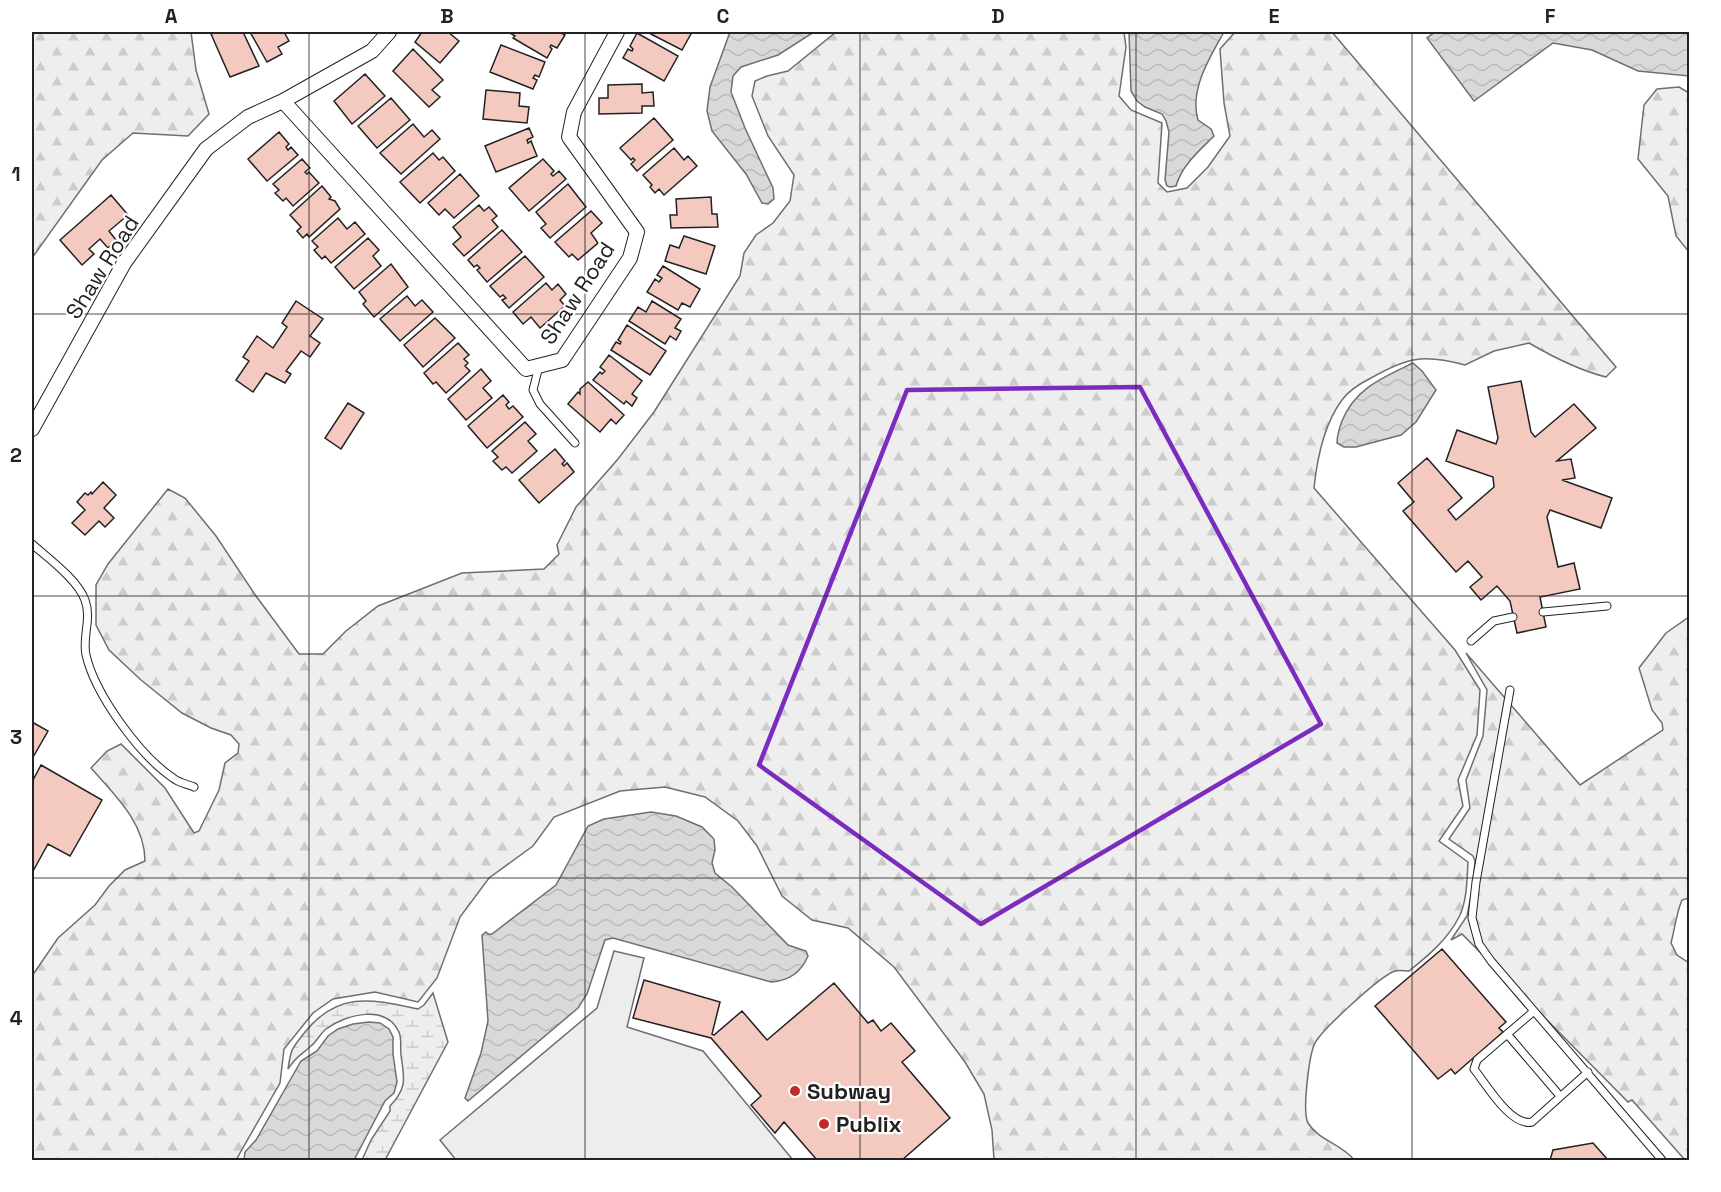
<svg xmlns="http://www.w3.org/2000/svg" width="1721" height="1192" font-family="'Space Grotesk',sans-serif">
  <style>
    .forest { fill: url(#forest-firs); stroke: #6f6f6f; stroke-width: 1.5 }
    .wetland { fill: url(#wetland-marsh); stroke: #6f6f6f; stroke-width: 1.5 }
    .parking { fill: #ededed; stroke: #6f6f6f; stroke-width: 1.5 }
    .water { fill: url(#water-waves); stroke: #6f6f6f; stroke-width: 1.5 }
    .building { fill: #f3c9c0; stroke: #222; stroke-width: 1.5 }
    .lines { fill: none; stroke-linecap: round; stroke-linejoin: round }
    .service-casing { stroke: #222; stroke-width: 9 }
    .minor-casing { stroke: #222; stroke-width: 16 }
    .service { stroke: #fff; stroke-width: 7 }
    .minor { stroke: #fff; stroke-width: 14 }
    .marked { fill: none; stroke: #7b2cbf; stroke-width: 4.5; stroke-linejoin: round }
    .grid { fill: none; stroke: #222; stroke-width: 1.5; stroke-opacity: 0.55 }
    .poi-dot { fill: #c62828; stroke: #fff; stroke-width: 2 }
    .labels { text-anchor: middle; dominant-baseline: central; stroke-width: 4.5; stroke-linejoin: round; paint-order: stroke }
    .street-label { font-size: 22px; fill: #222; stroke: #fff }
    .poi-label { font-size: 22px; font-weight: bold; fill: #222; stroke: #fff; text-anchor: start }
    .neatline { fill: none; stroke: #222; stroke-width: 2 }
    .grid-label { font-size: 20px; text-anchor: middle; font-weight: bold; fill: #222 }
  </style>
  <defs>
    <pattern id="forest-firs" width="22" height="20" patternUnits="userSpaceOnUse" patternTransform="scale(1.5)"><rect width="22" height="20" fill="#eee"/><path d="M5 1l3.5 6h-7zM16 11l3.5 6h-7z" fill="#ccc"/></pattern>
    <pattern id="wetland-marsh" width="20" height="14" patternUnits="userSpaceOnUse" patternTransform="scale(1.5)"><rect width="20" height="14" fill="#eee"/><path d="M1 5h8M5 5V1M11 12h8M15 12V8" fill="none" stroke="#ccc"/></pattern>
    <pattern id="water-waves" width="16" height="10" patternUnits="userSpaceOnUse" patternTransform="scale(1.5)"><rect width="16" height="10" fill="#d9d9d9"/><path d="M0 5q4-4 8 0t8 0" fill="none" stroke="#bababa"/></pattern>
  </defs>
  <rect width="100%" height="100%" fill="#fff"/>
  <path class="forest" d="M32,32H191L196,70L209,114L188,136L133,133L102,160L32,258Z
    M836,32H1124L1126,47L1119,96L1131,110L1162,123L1158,183L1167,192L1187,188L1208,167L1230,136L1224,103L1220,49L1235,32H1332L1616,367L1606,377C1578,370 1553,357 1529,343L1494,351L1465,365C1424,354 1408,357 1371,378C1361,383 1349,390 1342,400C1324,424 1317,459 1314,488L1455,650L1480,690L1477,735L1458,780L1463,806L1439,841L1468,862C1467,879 1467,902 1459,917C1448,939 1428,956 1409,971C1405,971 1399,970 1395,971C1380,976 1319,1032 1314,1045C1309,1058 1302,1112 1308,1123C1319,1141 1342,1144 1354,1160H994L992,1130L984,1094L965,1062L894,967L848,928L812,920L782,896L757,846L738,821L705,797L665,787L620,791L554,817L533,846L489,878L460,917L437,978L418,1002L375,992L333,999L313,1013L284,1049L280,1083L236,1160H32V976L58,938L95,905L109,886L125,870L145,861C145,823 115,795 91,768L107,751L121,744L165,788L194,833L199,831L219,790L225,763L238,753L239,744L231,735L211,728L182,713L141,680L109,650L96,625V585L108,564L168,489L185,498L216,536L256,596L299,654H323L346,631L378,606L462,573L544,569L559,554L557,545L576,507L618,459L654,412L740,276L744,253L756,235L773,223L790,201L794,175L768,136L752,96L755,81L767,76L788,71Z
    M1679,87L1689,93V252L1676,236L1668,196L1638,159L1644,105L1657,89Z
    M1689,617V898L1682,900C1676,914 1675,928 1671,943L1677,955L1689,963V1160H1685L1632,1100L1628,1102L1462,934L1451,940L1467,916L1473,885L1475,861L1473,856L1449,839L1470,808L1466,780L1483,736L1487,690L1466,653L1580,785L1663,730L1662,723L1652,710L1639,668L1666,633Z"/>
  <path class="wetland" d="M433,993L448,1042L385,1160H362L371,1140L390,1111V1106C408,1087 404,1078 401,1055C400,1047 402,1039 399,1032C386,1004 346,1014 326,1029C320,1034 317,1041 311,1046C300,1056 297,1055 288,1069C291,1048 292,1049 305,1032C338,991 371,999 418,1009L424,1005Z"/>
  <path class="parking" d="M614,951L644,958L627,1027L703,1051L793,1160H456L440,1140L597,1008Z"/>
  <path class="water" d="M730,32H814L778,55L741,67L733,76L731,92L745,128L773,188L774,199L768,204L762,203L746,174L712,131L707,111L710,87Z
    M1129,32H1224C1210,57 1189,90 1198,120L1211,129L1214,136C1199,151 1182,165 1176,186L1170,187L1167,186L1165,180L1169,132L1166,121L1162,114L1145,107L1137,101L1131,91Z
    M1435,32H1689V76L1638,71L1592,50L1553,43L1474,101L1427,38Z
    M1413,363L1422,371L1436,390L1416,422L1401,435L1356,447H1344L1337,443C1337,435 1339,429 1342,421C1355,388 1384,377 1413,363Z
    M651,812L676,816L702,827L714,839L715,850L712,863L715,873L732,887L788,945L806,951L808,956C801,973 788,981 771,982L613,938L605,940L587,994L578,1008L468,1101L465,1098L481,1053L488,1021L482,935L486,932L488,934H492L556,885L588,826L604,819Z
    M369,1022L380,1023L389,1029L393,1037V1054L397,1082L394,1093L385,1101L354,1160H244L245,1152L256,1140L301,1061L317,1051L328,1036L338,1029L353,1024Z"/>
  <path class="building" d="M217,32H226L227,33L243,32L259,66L230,77L211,34Z
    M250,32H284L289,41L278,47L282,54L267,62Z
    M422,32H448L459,41L440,63L415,42Z
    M508,32H559L565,35L557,48L551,45L550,47L552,49L547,58L513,38L515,36Z
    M647,32H692L682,50Z
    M637,33L678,56L664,81L623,58L628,49L632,51L633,49L630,46Z
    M501,45L545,62L539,77L535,75L533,78L537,80L533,89L490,72Z
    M413,49L443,80L432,90L440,97L429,107L393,71Z
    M365,74L385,96L352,124L334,101Z
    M642,84V93L653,92L654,106H642V113L599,114V98H608V85Z
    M486,90L520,93L519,106L529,107L527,123L483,119Z
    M391,98L410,120L377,148L358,126Z
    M654,118L673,140L637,171L631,164L635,160L633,158L631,160L620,148Z
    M413,124L424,137L432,130L440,139L401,174L380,153Z
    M529,128L533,137L527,140L528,143L531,141L537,156L496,172L485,146Z
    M279,132L289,144L286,147L288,150L291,147L298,155L267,181L248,159Z
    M674,148L684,160L688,156L697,166L664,195L659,189L655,193L650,187L652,185L643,175Z
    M433,153L439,160L443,157L455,171L420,203L400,182Z
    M302,159L310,168L305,172L307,174L309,172L319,183L293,206L286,198L283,201L275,193L279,190L273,184Z
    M543,159L554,171L551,174L553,176L559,171L566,179L529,211L509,188Z
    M460,174L479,196L454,218L445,209L439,215L428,203Z
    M568,184L586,207L550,238L541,228L546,224L536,212Z
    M322,186L331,197L329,199L335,201L340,209L309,237L307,234L303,238L297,231L301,227L290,215Z
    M111,195L128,215L109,231L116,240L108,248L100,239L89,249L94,254L82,265L60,240Z
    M711,197L712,214H717L718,227L671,228L670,215H677L676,199Z
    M479,205L484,211L489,207L497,216L492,220L498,227L464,256L453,244L461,237L453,227Z
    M591,211L602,223L591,233L598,243L578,260L572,254L569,257L555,242Z
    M338,218L347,229L355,222L365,234L331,263L325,256L322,259L314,250L318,247L312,241Z
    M502,230L522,252L487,282L477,270L480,268L477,265L474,267L468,260Z
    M684,236L715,246L706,274L665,261L670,245L679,248Z
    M368,238L379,250L373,256L381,266L354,289L335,267Z
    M525,256L544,277L509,308L502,300L506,298L503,295L500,297L490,286Z
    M391,264L408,287L374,317L363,304L366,301L359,292Z
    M663,266L700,289L690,307L682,303L678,310L647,292L655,279L659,282L662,278L657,275Z
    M546,283L552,290L558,284L566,294L560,300L565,306L540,328L531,317L523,324L513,312Z
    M407,296L415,306L422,300L433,312L400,341L380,319Z
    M296,301L323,319L310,336L320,343L310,357L301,351L286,371L291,374L285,383L266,373L253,392L236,380L249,361L243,357L257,336L273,348L287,327L282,323Z
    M652,301L681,319L675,328L681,331L676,340L670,336L665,344L629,321L638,307L646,312Z
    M435,318L455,338L423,367L404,345Z
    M627,325L666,351L650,375L611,350L616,342L620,344L621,342L618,340Z
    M458,343L469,355L464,359L468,363L465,366L470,371L446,393L436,382L433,384L424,373Z
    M609,355L642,381L632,394L637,398L632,406L626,401L624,404L593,380L600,372L602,374L605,371L600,367Z
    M481,369L491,381L483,388L492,398L466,420L448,399Z
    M1521,381L1531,432L1535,437L1574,404L1596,428L1557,461L1571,459L1575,478L1562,480L1612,498L1601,528L1550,510L1547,517L1558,567L1574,563L1580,589L1540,597L1546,627L1517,633L1510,601L1497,586L1481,600L1470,587L1482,577L1468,561L1456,572L1403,511L1414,502L1398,483L1427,458L1462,498L1448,510L1456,520L1494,487L1493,477L1446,461L1457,430L1496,444L1498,438L1488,387Z
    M588,382L624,415L616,424L611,419L600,432L568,404L578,392L580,394V389Z
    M503,395L509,402L506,405L509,409L513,406L523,417L487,448L468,426Z
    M348,403L364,413L341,449L325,438Z
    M525,422L536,434L528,441L537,451L512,473L506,467L502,470L493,461L498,457L492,451Z
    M555,449L565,461L562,464L564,466L567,463L574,472L539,503L519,480Z
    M103,482L116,495L104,508L114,518L105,527L99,521L85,535L72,523L85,510L77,502L85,493L88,495L91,492L92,494Z
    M32,722L48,731L32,759Z
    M41,765L102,800L70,856L48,844L32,873V782Z
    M1442,949L1506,1022L1499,1028L1503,1032L1455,1074L1451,1069L1438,1079L1375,1006Z
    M644,980L720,1002L712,1034L714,1035L742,1011L767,1040L834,983L868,1023L873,1020L881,1031L891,1023L915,1051L902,1062L950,1118L902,1160H817L784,1122L775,1133L751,1105L761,1096L711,1038L633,1018Z
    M1593,1143L1608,1160H1550L1553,1150Z"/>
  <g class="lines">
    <defs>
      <path id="service" d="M539,366L533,390L540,404L575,443
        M32,544C48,558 78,580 85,600C92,619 82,637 86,655C95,694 139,755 173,778C179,783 187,784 194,787
        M1543,612L1607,606
        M1471,641L1494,621L1513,617
        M1510,690L1476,882L1472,918L1479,944L1491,961L1662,1160
        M1534,1011L1477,1060L1474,1069C1486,1084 1511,1127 1532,1122L1588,1072
        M1507,1034L1560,1096"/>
      <path id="minor" d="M283,101L526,369L562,360L630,258L637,232L569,137L574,112L617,32
        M32,429L124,263L206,149L248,117L283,101L372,51L389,32"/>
    </defs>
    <use href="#service" class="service-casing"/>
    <use href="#minor" class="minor-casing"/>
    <use href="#service" class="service"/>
    <use href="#minor" class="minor"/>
  </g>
  <path class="marked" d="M1140,387L1321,724L981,924L759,765L907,390Z"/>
  <path class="grid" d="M309,32V1160M585,32V1160M860,32V1160M1136,32V1160M1412,32V1160M32,314H1690M32,596H1690M32,878H1690"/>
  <g class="poi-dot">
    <circle cx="795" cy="1091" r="6"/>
    <circle cx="824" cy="1124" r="6"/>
  </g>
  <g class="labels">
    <g class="street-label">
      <text transform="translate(102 267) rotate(-58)">Shaw Road</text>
      <text transform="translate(577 293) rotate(-57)">Shaw Road</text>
    </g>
    <g class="poi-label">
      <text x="807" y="1091">Subway</text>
      <text x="836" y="1124">Publix</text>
    </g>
  </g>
  <rect width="1721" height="1192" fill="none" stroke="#ffffff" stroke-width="66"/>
  <rect x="33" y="33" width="1655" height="1126" class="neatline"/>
  <g class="grid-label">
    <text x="171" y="23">A</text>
    <text x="447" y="23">B</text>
    <text x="723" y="23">C</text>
    <text x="998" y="23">D</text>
    <text x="1274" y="23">E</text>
    <text x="1550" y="23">F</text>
    <text x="16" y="181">1</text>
    <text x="16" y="462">2</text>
    <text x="16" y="744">3</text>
    <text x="16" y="1025">4</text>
  </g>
</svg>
